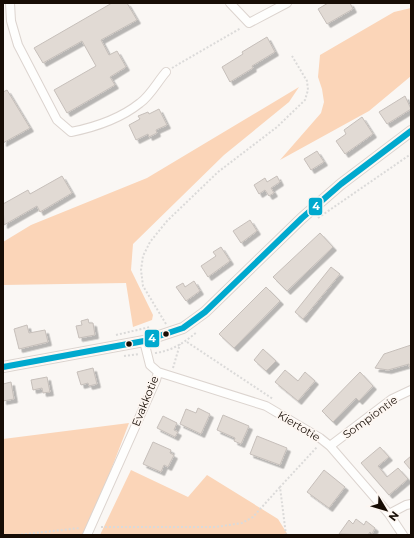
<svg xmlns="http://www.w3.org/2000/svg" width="414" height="538" font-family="Montserrat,sans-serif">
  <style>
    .green { fill: #fbd5b8 }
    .building { fill: #e1dad4; stroke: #c6bfba; filter: url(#shadow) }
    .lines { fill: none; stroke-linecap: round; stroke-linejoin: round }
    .minor-casing { stroke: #dcd4cf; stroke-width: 10 }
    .tertiary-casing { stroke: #dcd4cf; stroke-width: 12 }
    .path { stroke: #dbdad9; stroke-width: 2; stroke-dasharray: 2 2; stroke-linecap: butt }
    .minor { stroke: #fefefd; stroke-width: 8 }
    .tertiary { stroke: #fefefd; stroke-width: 10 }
    .bus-1-casing { stroke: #fdf6f1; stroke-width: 9 }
    .bus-1 { stroke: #00a9ce; stroke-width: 6 }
    .bus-dot { fill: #170d05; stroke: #fdf6f1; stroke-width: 1.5 }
    .labels { text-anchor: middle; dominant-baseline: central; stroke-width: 3.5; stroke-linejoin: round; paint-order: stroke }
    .street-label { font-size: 11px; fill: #170d05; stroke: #fdf6f1 }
    .line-badge { stroke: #fdf6f1; stroke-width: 1.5 }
    .badge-label { font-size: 11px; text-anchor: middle; font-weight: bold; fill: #fff }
  </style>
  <defs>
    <filter id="shadow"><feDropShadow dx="3.5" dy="3.5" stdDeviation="0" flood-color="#0004"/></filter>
  </defs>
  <rect width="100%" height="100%" fill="#faf7f4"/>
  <path class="green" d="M411,8V76L369,111L280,160L321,113L324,102L322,89L318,77L320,55L394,12Z
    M299,87L289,102L224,155L133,244L131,270L153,315L152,320L133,327L126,283L3,285V242L31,225L147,178Z
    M129,423L86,535H3V439Z
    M131,470L188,497L207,475L278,519L288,535H100Z"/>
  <path class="building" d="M112,3H127L137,20L101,40L109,55L117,51L126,67L110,77L115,85L67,113L54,90L96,66L82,41L43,63L34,48Z
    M328,3H350L353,9L327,24L318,9Z
    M267,37L275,52L252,66L253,68L230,82L222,67L243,54L242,52Z
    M7,90L30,128L3,143V92Z
    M405,96L411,109L387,124L379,112Z
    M159,109L167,125L156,130L157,133L149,137L148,134L136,140L129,125L140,119L138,116L148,112L149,114Z
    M362,117L373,134L345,154L336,141L346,134L344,130Z
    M317,151L324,162L311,170L304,159Z
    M62,176L72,193L40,212L37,206L4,225L3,204L28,190L30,194Z
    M277,176L280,182L271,188L274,193L269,196L265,190L259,194L254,185L265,178L267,182Z
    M250,220L257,231L241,243L233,231Z
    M320,233L333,247L287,291L273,277Z
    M221,247L230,261L208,277L201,266L216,256L213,252Z
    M331,267L340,274L303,319L295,312Z
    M194,281L200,291L186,301L176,287L183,283L185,287Z
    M266,287L280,301L234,348L219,334Z
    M88,319L89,323H93L95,335L79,338L76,326L82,325L81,321Z
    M27,325L29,333L45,330L48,342L19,349L14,329Z
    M411,345V366L409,367V364L388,370L375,368L384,354Z
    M263,349L276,361L266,371L254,360Z
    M93,368L97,384L89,386L88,383L81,385L77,372Z
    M285,370L298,381L305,372L315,381L298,401L275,382Z
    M360,372L373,386L359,401L356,398L333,422L322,411Z
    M47,377L50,392L43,393L42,388L33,390L31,380Z
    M11,382L14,399L3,401V384Z
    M198,408L210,414L201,434L180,424L186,409L196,413Z
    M223,415L249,426L241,444L234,441L235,438L217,430Z
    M163,416L177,423L174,430L178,432L175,437L157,428Z
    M257,436L287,448L280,465L250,454Z
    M153,442L171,450L170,453L174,455L168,467L164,465L161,472L143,464Z
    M380,447L389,457L378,466L387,477L398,468L408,479L389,495L361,463Z
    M411,456V470L404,462Z
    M324,470L345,487L329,508L307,492Z
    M356,519L364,525L366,521L375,528L372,534L370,532L368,535L339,534L349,520L353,524Z"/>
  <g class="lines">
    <defs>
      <path id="minor" d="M10,3L11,21L18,45L57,120L71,132C96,127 120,119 140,103C150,96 158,81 166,72
        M230,3L249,23L287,3
        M158,372L266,406L320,438L330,446L389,514L403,535
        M330,446L392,399L411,390
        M389,514L406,505L411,504
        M87,535L156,380L158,372L150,365L144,341"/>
      <path id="tertiary" d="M3,367L144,341L183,328L205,312L302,218L341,184L411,131"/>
    </defs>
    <use href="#minor" class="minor-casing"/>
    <use href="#tertiary" class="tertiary-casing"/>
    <path class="path" d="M172,68L241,28
      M318,218L411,154
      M166,324L143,286L141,270L143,256L150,242L167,221L218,172L277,127L305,100L308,90L307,81L292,56
      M116,335L150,327
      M187,342L273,399
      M155,353C172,351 185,342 197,332
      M124,356L139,354
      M173,368L180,344
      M101,527H216L242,523L253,517L280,487
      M17,535L80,528
      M286,535L280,487L317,447"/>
    <use href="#minor" class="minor"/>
    <use href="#tertiary" class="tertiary"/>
    <defs>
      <path id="bus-1" d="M3,367L144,341L183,328L205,312L302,218L341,184L411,131"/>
    </defs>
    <use href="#bus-1" class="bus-1-casing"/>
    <use href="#bus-1" class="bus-1"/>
  </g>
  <g class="bus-dot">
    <circle cx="166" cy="334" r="3.5"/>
    <circle cx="129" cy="344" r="3.5"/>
  </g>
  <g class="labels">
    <g class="street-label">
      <text transform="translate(145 401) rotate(-68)">Evakkotie</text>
      <text transform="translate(370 417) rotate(-36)">Sompiontie</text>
      <text transform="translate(299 426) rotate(31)">Kiertotie</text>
    </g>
  </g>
  <g class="line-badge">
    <rect x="308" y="197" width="15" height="19" rx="4" fill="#00a9ce"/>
    <rect x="144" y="329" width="16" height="19" rx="4" fill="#00a9ce"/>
  </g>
  <g class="badge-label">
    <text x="316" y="210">4</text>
    <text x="152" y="342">4</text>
  </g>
  <rect width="414" height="538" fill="none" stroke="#170d05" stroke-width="8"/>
  <g transform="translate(386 510) rotate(128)" stroke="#fdf6f1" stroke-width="3" paint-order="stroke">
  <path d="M0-3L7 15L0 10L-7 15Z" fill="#170d05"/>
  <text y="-6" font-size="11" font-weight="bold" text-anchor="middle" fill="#170d05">N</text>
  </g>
</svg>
